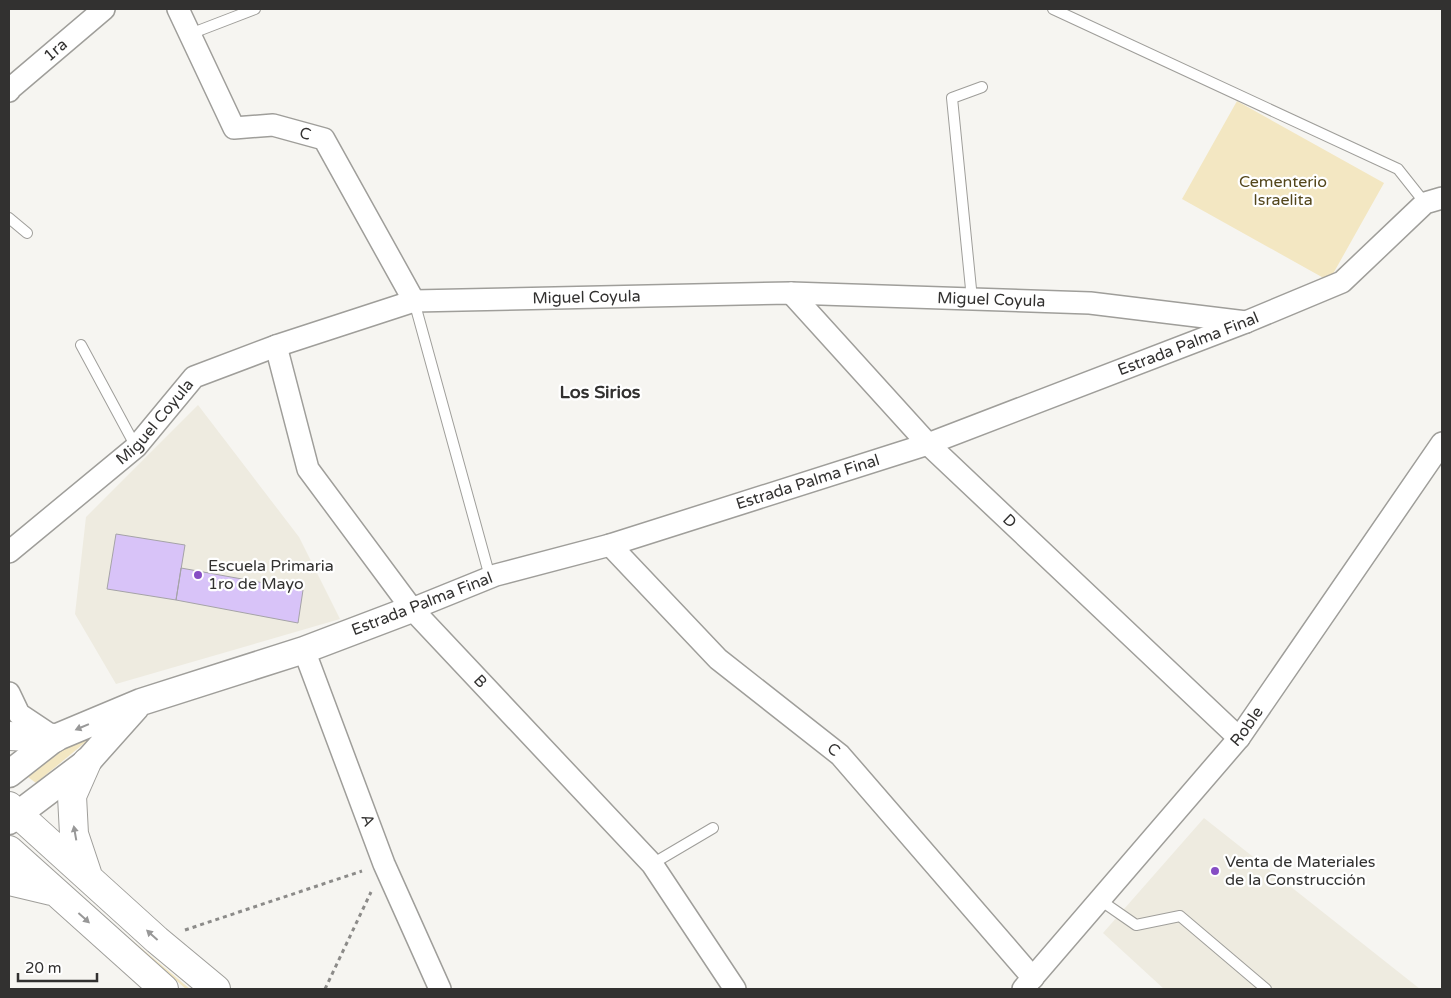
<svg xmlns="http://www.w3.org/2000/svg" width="1451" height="998" font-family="'Varela Round',sans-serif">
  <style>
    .built { fill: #eeebe0 }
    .green { fill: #f3e7c2 }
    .building { fill: #d8c3f8; stroke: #a5a3a7 }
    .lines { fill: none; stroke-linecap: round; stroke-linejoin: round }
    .service-casing { stroke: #9f9e9a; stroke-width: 12 }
    .minor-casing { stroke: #9f9e9a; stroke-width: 24 }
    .tertiary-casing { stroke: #9f9e9a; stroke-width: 29 }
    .trunk-casing { stroke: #9f9e9a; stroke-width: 30 }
    .path { stroke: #8c8b89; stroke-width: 3; stroke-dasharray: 4 4; stroke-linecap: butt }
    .service { stroke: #fff; stroke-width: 10 }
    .minor { stroke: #fff; stroke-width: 21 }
    .tertiary { stroke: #fff; stroke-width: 26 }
    .trunk { stroke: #fff; stroke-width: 28 }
    .oneway { fill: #989898 }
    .poi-dot { fill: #864dc4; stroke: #fff; stroke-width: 2 }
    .labels { text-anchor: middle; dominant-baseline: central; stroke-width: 4.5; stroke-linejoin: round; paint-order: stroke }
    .street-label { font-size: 16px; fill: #323130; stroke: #fff }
    .park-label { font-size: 16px; fill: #53461b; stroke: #fff }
    .poi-label { font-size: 16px; fill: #323130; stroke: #fff; text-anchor: start }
    .neighbourhood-label { font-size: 18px; font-weight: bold; fill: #323130; stroke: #fff }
  </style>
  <rect width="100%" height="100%" fill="#f6f5f1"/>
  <path class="built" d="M198,405L299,537L340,619L116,684L75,614L86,517Z
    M1204,818L1420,989H1164L1103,933Z"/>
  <path class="green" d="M1237,101L1384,183L1329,281L1182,199Z
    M105,726L36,783L28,777L74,741Z
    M65,884L190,989H186Z"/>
  <path class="building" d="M116,534L185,545L176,600L107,589Z
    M181,568L303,590L298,623L176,600Z"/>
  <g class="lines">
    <defs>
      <path id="service" d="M1053,9L1398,169L1425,203
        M190,34L255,9
        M9,218L27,233
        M972,299L952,98L982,87
        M414,301L490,577
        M81,345L136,447
        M652,864L713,828
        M1100,900L1136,925L1180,916L1266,989"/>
      <g id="minor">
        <path id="s1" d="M178,9L234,128L273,125L324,139L414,301"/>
        <path id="s2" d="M9,91L11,88L104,9"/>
        <path id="s3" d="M791,293L928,444L1239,738"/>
        <path id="s4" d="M276,346L308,469L412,609L652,864L735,989"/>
        <path id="s5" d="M610,545L718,659L840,755L1033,978"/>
        <path id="s6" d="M9,552L136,447L194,377L276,346L414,301L791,293L1090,303L1246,322"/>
        <path id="s7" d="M412,609L496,575L610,545L928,444L1246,322L1342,282L1425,203L1442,198"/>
        <path id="s8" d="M304,650L384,864L440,989"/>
        <path d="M9,693L19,714L55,738"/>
        <path id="s9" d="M1023,989L1239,738L1442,443"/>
      </g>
      <path id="tertiary" d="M9,774L55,738L141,702L304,650L412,609
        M9,821L87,762L136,707"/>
      <path id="trunk" d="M9,736L55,738
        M87,762L72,796L74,834L88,876
        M9,806L157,940L216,989
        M9,850L164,989
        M9,881L51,891"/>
    </defs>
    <use href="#service" class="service-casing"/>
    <use href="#minor" class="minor-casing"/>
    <use href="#tertiary" class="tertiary-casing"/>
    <use href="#trunk" class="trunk-casing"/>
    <path class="path" d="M185,930L362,871
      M325,989L371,892"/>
    <use href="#service" class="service"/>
    <use href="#minor" class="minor"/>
    <use href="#tertiary" class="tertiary"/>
    <use href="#trunk" class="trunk"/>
  </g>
  <defs><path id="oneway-solid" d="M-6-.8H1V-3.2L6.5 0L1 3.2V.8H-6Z" transform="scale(1.25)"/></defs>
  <g class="oneway">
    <use href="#oneway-solid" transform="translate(82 727) rotate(157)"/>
    <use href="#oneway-solid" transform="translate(75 833) rotate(-100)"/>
    <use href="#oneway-solid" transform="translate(84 918) rotate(42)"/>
    <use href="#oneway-solid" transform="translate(152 935) rotate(-138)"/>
  </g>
  <g class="poi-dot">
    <circle cx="198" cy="575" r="5"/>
    <circle cx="1215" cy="871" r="5"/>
  </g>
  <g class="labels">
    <g class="street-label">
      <text stroke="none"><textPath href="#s2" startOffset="62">1ra</textPath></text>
      <text stroke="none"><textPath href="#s1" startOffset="204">C</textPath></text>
      <text stroke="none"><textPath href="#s6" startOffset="661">Miguel Coyula</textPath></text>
      <text stroke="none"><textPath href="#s6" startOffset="1066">Miguel Coyula</textPath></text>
      <text stroke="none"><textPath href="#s7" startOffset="821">Estrada Palma Final</textPath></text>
      <text stroke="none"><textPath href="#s6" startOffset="196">Miguel Coyula</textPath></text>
      <text stroke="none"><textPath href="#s7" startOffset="416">Estrada Palma Final</textPath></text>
      <text stroke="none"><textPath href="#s3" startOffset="316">D</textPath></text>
      <text transform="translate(422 604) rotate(-21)">Estrada Palma Final</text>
      <text stroke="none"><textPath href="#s4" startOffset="401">B</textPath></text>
      <text stroke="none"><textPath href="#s9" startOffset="345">Roble</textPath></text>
      <text stroke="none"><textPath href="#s5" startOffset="304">C</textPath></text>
      <text stroke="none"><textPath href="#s8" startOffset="182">A</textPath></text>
    </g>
    <g class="park-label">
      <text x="1283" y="182">Cementerio<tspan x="1283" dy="18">Israelita</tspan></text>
    </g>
    <g class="poi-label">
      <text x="208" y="566">Escuela Primaria<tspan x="208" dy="18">1ro de Mayo</tspan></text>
      <text x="1225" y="862">Venta de Materiales<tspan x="1225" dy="18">de la Construcción</tspan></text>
    </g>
    <g class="neighbourhood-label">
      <text x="600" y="392">Los Sirios</text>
    </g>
  </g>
  <rect width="1451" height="998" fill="none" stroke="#323130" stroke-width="20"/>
  <path d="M18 973v8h79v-8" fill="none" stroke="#323130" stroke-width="2.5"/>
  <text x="25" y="973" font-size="15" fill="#323130" stroke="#ffffff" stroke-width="4" paint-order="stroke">20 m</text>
</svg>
